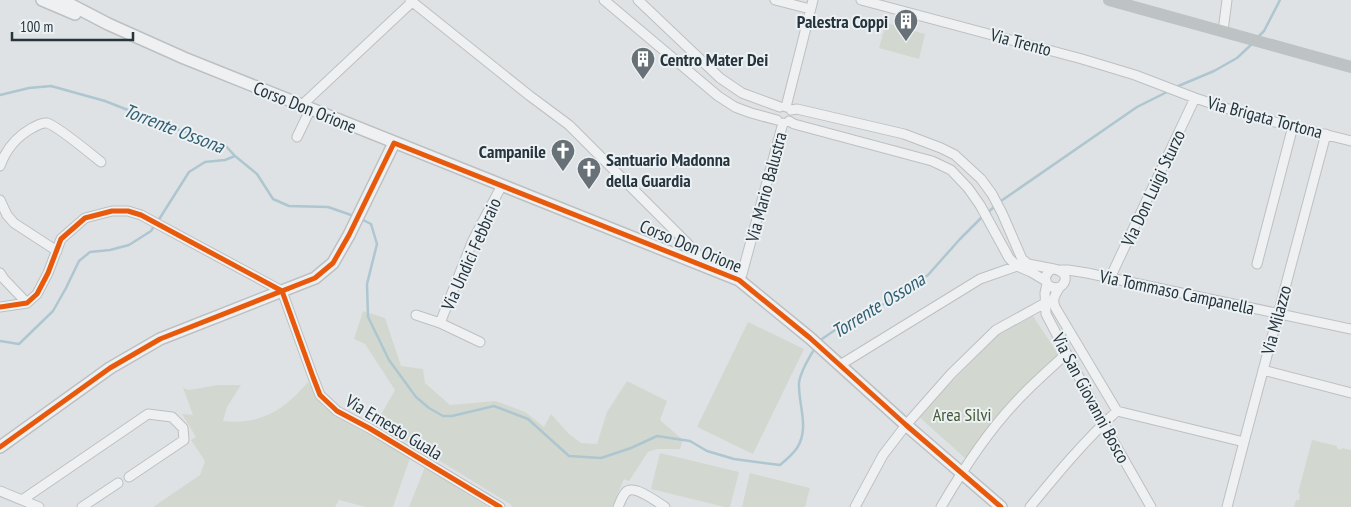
<svg xmlns="http://www.w3.org/2000/svg" width="1351" height="507" font-family="'PT Sans Narrow',sans-serif">
  <style>
    .green { fill: #d2d8cf }
    .lines { fill: none; stroke-linecap: round; stroke-linejoin: round }
    .stream { stroke: #adc6d0; stroke-width: 2.5 }
    .minor-casing { stroke: #bdc0c2; stroke-width: 11 }
    .tertiary-casing { stroke: #bdc0c2; stroke-width: 14 }
    .minor { stroke: #eef0f1; stroke-width: 9 }
    .tertiary { stroke: #eef0f1; stroke-width: 11 }
    .secondary { stroke: #bdc2c4; stroke-width: 12 }
    .cycleway-casing { stroke: #ecf1f4; stroke-width: 8 }
    .cycleway { stroke: #e8590c; stroke-width: 5 }
    .labels { text-anchor: middle; dominant-baseline: central; stroke-width: 4; stroke-linejoin: round; paint-order: stroke }
    .poi-label { font-size: 18px; font-weight: bold; fill: #26343d; stroke: #ecf1f4; text-anchor: end }
    .street-label { font-size: 18px; fill: #26343d; stroke: #ecf1f4 }
    .park-label { font-size: 18px; fill: #445834; stroke: #ecf1f4 }
    .water-label { font-size: 19px; font-style: italic; fill: #315d70; stroke: #ecf1f4 }
  </style>
  <rect width="100%" height="100%" fill="#dfe2e4"/>
  <path class="green" d="M886,23L925,34L919,59L879,48Z
    M363,311L385,318L401,366L423,369L425,383L450,405L496,401L525,412L544,427L551,414L569,434L581,443L597,444L607,412L627,381L667,401L660,420L683,440L680,449H657L648,452L629,481L624,479L612,507H513L510,504L417,447L375,425L395,390L365,344L354,339Z
    M1033,316L1058,354L1011,401L966,459L918,416L998,335Z
    M748,322L804,349L753,454L697,427Z
    M308,382L323,406L333,414L410,458L393,507H366L339,500L335,507H153L200,475L205,461L191,440L196,437L182,414L193,415L183,388L189,390L218,385H241L227,407L223,421C261,425 284,410 308,382Z
    M1312,440L1337,446V448L1341,450L1342,448L1351,450V507H1294L1296,500H1299L1300,494L1298,493Z
    M660,453L739,472L730,507H725L651,489Z
    M425,467L427,468L488,507H409Z
    M750,473L810,488L805,507H742Z"/>
  <g class="lines">
    <path class="stream" d="M1258,37L1264,31L1280,0
      M1176,87L1214,71L1237,58L1253,43
      M0,95L29,88L51,86L105,101L176,129L224,144L235,156L257,174L273,199L289,206L328,207L354,216
      M987,213L1001,201L1137,107L1169,91
      M361,219L371,224L377,244L367,284L368,317L389,360L416,397L429,408L443,416H452L494,406L528,419L569,456L601,458L631,448L657,436L690,441L707,451L734,459L780,465C786,460 793,454 797,448C810,428 798,404 799,383C800,373 810,355 816,347
      M158,221L189,172L205,162L225,160L235,156
      M0,341L19,344L53,311L66,288L79,261L90,252L110,250L129,245L151,231L154,226
      M819,343L822,339L835,330L857,319L898,296L928,275L960,239L983,216"/>
    <defs>
      <path id="minor" d="M410,0L530,96L569,125L696,252L702,264
        M604,0L718,96L735,107L751,113L777,120
        M638,0L720,78L742,93L780,107
        M775,0L810,9
        M861,0L1082,59L1135,75L1195,98L1250,116L1351,141
        M1223,31L1227,0
        M302,105L412,2
        M786,107L813,0
        M791,110L797,109L904,134L941,148L955,155L981,179L992,194L1002,213L1022,259L1028,264L1054,269
        M789,121L794,124L932,161L951,170L968,188L980,205L1009,258L1017,266L1031,272L1046,281
        M297,137L311,108
        M0,166C6,149 16,137 32,128C37,126 41,122 47,123C56,125 91,154 101,162
        M0,200L7,215L14,223L57,251
        M1257,264L1293,126
        M1061,270H1068L1087,273L1351,329
        M0,273L4,279L27,303
        M1110,278L1195,98
        M739,280L742,274L783,123
        M1047,284C1061,297 1076,273 1054,269L1050,270L1045,277L1047,284L1045,293L1046,314L1103,423L1151,507
        M1059,288C1055,295 1052,299 1055,307L1117,411
        M0,307L27,303L37,294L48,273L61,239L85,218L112,211H128L141,215L282,291L313,377L320,395L337,411L369,428L500,507
        M416,315L440,323L480,342
        M440,323L473,240L502,185
        M840,365L980,279L1017,266
        M1263,370L1351,393
        M0,491L39,507
        M22,500L148,414L172,417L183,428L184,440L129,477
        M82,507L118,483
        M618,507C620,503 622,496 626,492C634,484 657,502 665,507
        M855,507L883,455L906,425L951,374L996,330L1047,302
        M941,507C962,471 985,435 1014,404C1030,386 1049,370 1066,354
        M1030,507C1057,474 1085,440 1117,411L1244,442
        M1227,507L1244,442L1326,134"/>
      <path id="tertiary" d="M42,0L75,14
        M62,0L108,24L184,58L739,280L810,338L906,425L1001,507
        M0,447L110,368L160,339L315,278L333,263L349,235L394,143"/>
    </defs>
    <use href="#minor" class="minor-casing"/>
    <use href="#tertiary" class="tertiary-casing"/>
    <use href="#minor" class="minor"/>
    <use href="#tertiary" class="tertiary"/>
    <path class="secondary" d="M1109,0L1351,67"/>
    <defs>
      <path id="cycleway" d="M0,307L27,303L37,294L48,273L61,239L85,218L112,211H128L141,215L282,291L313,377L320,395L337,411L369,428L500,507
        M0,447L110,368L160,339L315,278L333,263L349,235L394,143L739,280L810,338L906,425L1001,507"/>
    </defs>
    <use href="#cycleway" class="cycleway-casing"/>
    <use href="#cycleway" class="cycleway"/>
  </g>
  <defs>
    <symbol id="building-pin" viewBox="-11 -11 22 30"><path d="M0 17L-7.5 6A9.5 9.5 0 1 1 7.5 6Z" fill="#677177" stroke="#ecf1f4"/><path d="M-4-6H4V6H1V3H-1V6H-4ZM-2.5-4.3h1.7v1.8h-1.7ZM.8-4.3h1.7v1.8H.8ZM-2.5-1h1.7V.8h-1.7ZM.8-1h1.7V.8H.8Z" fill="#fff"/></symbol>
    <symbol id="church-pin" viewBox="-11 -11 22 30"><path d="M0 17L-7.5 6A9.5 9.5 0 1 1 7.5 6Z" fill="#677177" stroke="#ecf1f4"/><path d="M-1.2-6h2.4v3.5h3.3v2.4h-3.3V6h-2.4V-.1h-3.3v-2.4h3.3Z" fill="#fff"/></symbol>
  </defs>
  <g fill-rule="evenodd">
    <use href="#building-pin" x="892" y="7" width="28" height="38"/>
    <use href="#building-pin" x="629" y="45" width="28" height="38"/>
    <use href="#church-pin" x="549" y="137" width="28" height="38"/>
    <use href="#church-pin" x="575" y="155" width="28" height="38"/>
  </g>
  <g class="labels">
    <g class="poi-label">
      <text x="888" y="21">Palestra Coppi</text>
      <text x="660" y="59" text-anchor="start">Centro Mater Dei</text>
      <text x="546" y="151">Campanile</text>
      <text x="606" y="159" text-anchor="start">Santuario Madonna<tspan x="606" dy="21">della Guardia</tspan></text>
    </g>
    <g class="street-label">
      <text transform="translate(1021 42) rotate(15)">Via Trento</text>
      <text transform="translate(305 107) rotate(22)">Corso Don Orione</text>
      <text transform="translate(1265 117) rotate(15)">Via Brigata Tortona</text>
      <text transform="translate(766 187) rotate(-75)">Via Mario Balustra</text>
      <text transform="translate(1153 188) rotate(-65)">Via Don Luigi Sturzo</text>
      <text transform="translate(691 246) rotate(23)">Corso Don Orione</text>
      <text transform="translate(471 254) rotate(-66)">Via Undici Febbraio</text>
      <text transform="translate(1177 292) rotate(12)">Via Tommaso Campanella</text>
      <text transform="translate(1276 320) rotate(-75)">Via Milazzo</text>
      <text transform="translate(1091 398) rotate(62)">Via San Giovanni Bosco</text>
      <text transform="translate(394 427) rotate(31)">Via Ernesto Guala</text>
    </g>
    <g class="park-label">
      <text x="962" y="414">Area Silvi</text>
    </g>
    <g class="water-label">
      <text transform="translate(174 128) rotate(21)">Torrente Ossona</text>
      <text transform="translate(878 305) rotate(-32)">Torrente Ossona</text>
    </g>
  </g>
  <path d="M12 32v8h121v-8" fill="none" stroke="#26343d" stroke-width="2.5"/>
  <text x="20" y="32" font-size="15" fill="#26343d" stroke="#ecf1f4" stroke-width="4" paint-order="stroke">100 m</text>
</svg>
